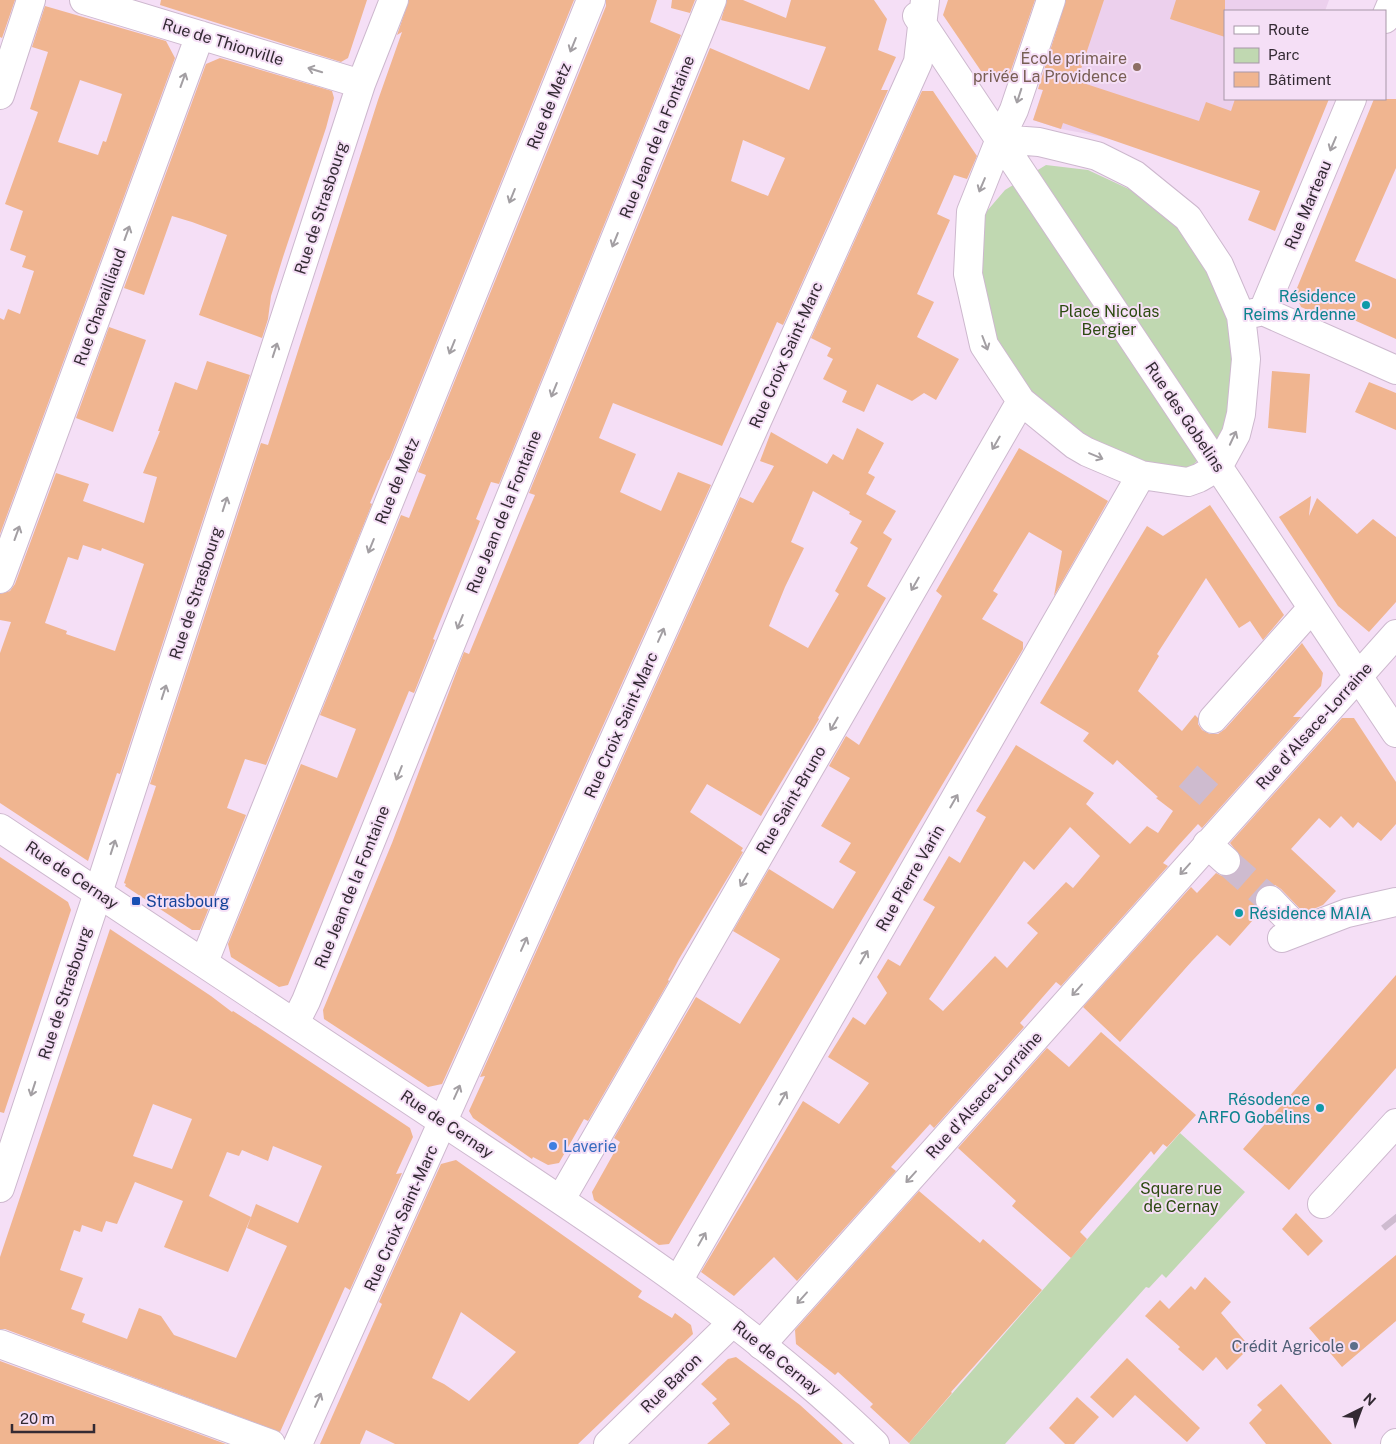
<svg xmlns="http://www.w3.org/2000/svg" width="1396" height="1444" font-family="'Public Sans',sans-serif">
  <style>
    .built { fill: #ecd0ed }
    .green { fill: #c0d8b1 }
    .building { fill: #f0b590; fill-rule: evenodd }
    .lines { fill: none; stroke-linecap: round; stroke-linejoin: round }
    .minor-tunnel { stroke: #cebbcf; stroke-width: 28; stroke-dasharray: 28 14; stroke-linecap: butt }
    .minor-casing { stroke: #cdb8ce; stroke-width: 30 }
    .major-casing { stroke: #cdb8ce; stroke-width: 30 }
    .minor { stroke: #fff; stroke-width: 28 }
    .major { stroke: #fff; stroke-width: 28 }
    .oneway { stroke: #a39fa3 }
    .education-dot { fill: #8d6e63; stroke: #f5dff6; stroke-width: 2 }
    .culture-dot { fill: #0f9aa8; stroke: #f5dff6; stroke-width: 2 }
    .transit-dot { fill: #1a4fb4; stroke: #f5dff6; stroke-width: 2 }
    .shop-dot { fill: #3f7fe0; stroke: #f5dff6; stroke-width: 2 }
    .service-dot { fill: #5c6f8a; stroke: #f5dff6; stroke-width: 2 }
    .labels { text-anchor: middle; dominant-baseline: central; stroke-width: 4; stroke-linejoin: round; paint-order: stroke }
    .street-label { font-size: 16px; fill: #332a33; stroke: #f5dff6 }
    .education-label { font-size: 16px; fill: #785e54; stroke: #f5dff6; text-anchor: end }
    .culture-label { font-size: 16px; fill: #0d838f; stroke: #f5dff6; text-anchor: end }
    .park-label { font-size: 16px; fill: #2d4b11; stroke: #f5dff6 }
    .transit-label { font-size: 16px; fill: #164399; stroke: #f5dff6; text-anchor: start }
    .shop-label { font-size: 16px; fill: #366cbe; stroke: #f5dff6; text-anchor: start }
    .service-label { font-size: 16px; fill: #4e5e75; stroke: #f5dff6; text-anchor: end }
  </style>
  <rect width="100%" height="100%" fill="#f5dff6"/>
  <path class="built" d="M1072,0H1329L1325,11H1225V99H1295L1282,138L1260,191L1140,147L1099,136L1061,129L1033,120Z"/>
  <path class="green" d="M1046,165L1088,170L1131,190L1177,227L1221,290L1236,368L1226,432L1182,476L1081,440L1030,399L993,342L978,276L981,218L1005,190Z
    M1180,1133L1245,1192L1166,1278L1162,1274L1149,1288L1146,1287L1005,1444H910L909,1443Z"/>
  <path class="building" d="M0,0H15L2,38L0,37Z
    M161,0H367L348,58L341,62L160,5Z
    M409,0H574L389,460H388L370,503L372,504L266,765L245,759L227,808L246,815L200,930H192L125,886L126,884L124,883L156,786L150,784L261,443L268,445L378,100L402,32L397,35Z
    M606,0H657L650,22L681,35L499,484L491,482L476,519L480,521L433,639L435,640L414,693L409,691L288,985L279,987L231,957L228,944L301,764L337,778L356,729L320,715L401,515L409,518L426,475L418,472L606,6Z
    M672,0H695L690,13L671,8Z
    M727,0H743L786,18L791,0H874L887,19L878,50L896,57L881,90H888L783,325L777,322L722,446L613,403L599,438L636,454L620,492L661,511L678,472L711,485L442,1084L428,1087L324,1019L323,1010L392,843L464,652L469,654L526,516L535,495L529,493L710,48L809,90L826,47L721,20ZM743,140L785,158L768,196L731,181Z
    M948,0H1035L1008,79L981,71L943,15Z
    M1066,0H1104L1077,81L1199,121L1206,102L1231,111L1235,99H1329L1275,231L1248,220L1260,191L1063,123L1061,129L1033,120L1043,90L1038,89Z
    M1176,0H1225V37L1170,19Z
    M45,6L166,41L175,58L0,534V318L4,320L8,309L20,314L34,271L22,267L26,256L10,250L23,211L5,204L38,112L30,109L48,52L32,47ZM80,80L122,94L106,142L103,141L98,155L58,142Z
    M220,58L332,91L334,98L326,128L283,257L271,296L268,319L262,338L199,315L227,235L192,222L172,216L144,295L124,288L206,64Z
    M922,91H933L977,156L967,179L954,175L937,214L950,220L917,294L934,302L917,337L959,359L936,400L924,393L912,401L877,384L864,412L842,402L847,391L823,379L833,359L827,356L831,348L811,338Z
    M1374,99H1396V168L1355,261L1396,279V339L1334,311L1330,320L1301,307L1295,293Z
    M109,327L146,340L113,432L76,418Z
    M207,361L250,375L120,774L117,773L88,861L0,803V653L11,622L0,620V594L10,591L15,584L56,473L89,484L83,501L144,523L157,477L143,473L160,431H158L175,382L197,390ZM83,545L101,551L102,548L144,564L115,651L66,634L67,631L45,623L68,557L78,560Z
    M1272,371L1310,374L1306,433L1268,428Z
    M1369,382L1396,393V430L1355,412Z
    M857,428L884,443L868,473L875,477L866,494L896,511L883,533L892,539L867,586L886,598L818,718L819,719L761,816L707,784L690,812L743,848L741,851L743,852L679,959L668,980L669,981L588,1121L584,1119L559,1163L548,1165L533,1157L532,1159L473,1118L469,1111L485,1076L480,1077L740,497L753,503L774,466L760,461L771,432L827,464L833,454L843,460ZM813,491L850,512L849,514L862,521L850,543L858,548L835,591L839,594L808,648L769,626L785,587L804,548L791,542Z
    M1019,448L1108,501L1054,596L1062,551L1029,532L993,591L998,594L982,619L1023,642V649L669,1244L659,1245L594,1200L592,1192L620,1142L614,1138L696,997L740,1024L780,959L733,931L769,869L833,909L856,872L839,862L851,843L821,826L850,778L829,766L846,736L859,745L942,596L936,591Z
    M1311,496L1309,516L1317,498L1357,534L1373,519L1396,537V602L1369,632L1338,606L1279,517Z
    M1210,505L1284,615L1263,640L1250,621L1239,628L1206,578L1157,654L1159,656L1138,691L1182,731L1195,715L1198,718V724L1202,730L1210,734H1218L1225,729L1302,643L1323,673L1321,686L1293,717H1301L1202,828L1198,824L1177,847L1163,863L1168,866L1061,986L1056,982L1020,1023L1024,1027L934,1128L930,1124L891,1167L896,1171L797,1281L774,1257L734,1296L701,1272L803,1101L839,1124L869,1083L828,1057L853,1017L865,1025L887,993L877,977L888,959L900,966L935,907L923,900L949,856L960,863L986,817L976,811L1016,745L1094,793L1086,804L1130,844L1147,826L1158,833L1173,811L1156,798L1158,797L1117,760L1113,765L1083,741L1089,733L1040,703L1147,526L1163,536ZM1070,827L1100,856L1073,888L1066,882L1027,923L1038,933L1007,968L995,956L943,1011L929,999L972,935L1024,861L1034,870Z
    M1342,718H1354L1396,782V824L1381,841L1358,822L1353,828L1341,816L1330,828L1319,818L1291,849L1336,891L1323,905L1304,913L1281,889L1275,885H1267L1260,888L1255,895V903L1260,912L1230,946L1217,935L1192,961L1120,1042L1083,1007L1191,887L1197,893L1216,873L1222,876H1230L1238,871L1241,865V857L1230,843Z
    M0,857L68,902L71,910L4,1113L0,1112Z
    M110,929L211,996L232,1012L233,1011L270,1035L410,1128L413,1137L396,1174L402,1173L350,1290L345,1287L280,1432L5,1329H0V1257ZM153,1104L192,1119L172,1169L133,1156ZM273,1146L322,1166L298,1223L256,1204L247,1228L287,1246L236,1358L174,1335L161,1316L139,1308L127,1339L82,1322L85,1314L71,1309L83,1278L60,1270L74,1230L80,1232L82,1225L102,1232L106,1221L117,1224L135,1182L183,1201L164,1247L228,1272L251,1217L209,1196L227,1152L239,1156L242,1150L268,1161Z
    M1396,975V1068L1289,1190L1243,1149Z
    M1101,1032L1196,1115L1167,1147L1163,1144L1154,1155L1151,1151L1080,1232L1087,1239L1071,1258L1012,1206L1016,1201L958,1148L1047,1048L1069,1067Z
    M456,1160L642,1291L638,1297L672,1318L675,1313L691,1325L693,1334L578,1444H395L366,1430L360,1444H320L382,1304L379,1302L441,1164ZM461,1312L516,1352L469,1401L444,1384L432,1378Z
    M919,1191L980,1243L983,1239L1042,1290L951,1392L952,1393L909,1443L870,1407L873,1404L838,1372L835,1375L796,1344L795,1330Z
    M1296,1213L1323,1241L1308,1256L1282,1229Z
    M1396,1255V1321L1342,1367L1309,1328Z
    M1205,1277L1231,1302L1221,1313L1250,1347L1227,1370L1216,1357L1203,1371L1178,1349L1180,1347L1145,1316L1160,1300L1169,1309L1191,1286L1195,1290Z
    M736,1357L800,1405L843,1444H707L730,1424L712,1403L717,1399L701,1384L728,1359Z
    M1127,1358L1200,1428L1187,1442L1135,1395L1113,1418L1090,1397Z
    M0,1361L226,1444H0Z
    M1281,1384L1332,1444H1266L1249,1423L1262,1410L1257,1405Z
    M1077,1397L1099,1417L1074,1444H1065L1049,1428Z"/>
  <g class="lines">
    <path class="minor-tunnel" d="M1188,776L1217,802
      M1226,861L1270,900
      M1392,1217L1396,1222"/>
    <defs>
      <path id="minor" d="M84,0L361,84
        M917,16L1396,733
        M1385,19L1393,0
        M0,95L31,0
        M1000,139L1039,142L1097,156L1135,175L1188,218L1219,265L1241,316L1246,359L1241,414L1236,434L1218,467L1199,478L1188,482L1141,475L1087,452L1075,445L1021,401L984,345L968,274L971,212L1000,139L1014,110L1051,0
        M1263,311L1352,99
        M1245,315L1263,311L1396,370
        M0,579L200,35
        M1213,719L1312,608
        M1207,844L1226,861
        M1270,900L1300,931
        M1282,938L1347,913L1396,902
        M204,962L591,0
        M295,1023L306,1001L712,0
        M0,1188L98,893L361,84L394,0
        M561,1199L1021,401
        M1322,1204L1396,1123
        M678,1281L1141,475
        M0,1344L271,1444
        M761,1345L1396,634
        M298,1444L918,62L925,0
        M608,1444L733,1322"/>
      <path id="major" d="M0,828C140,921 281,1014 422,1108C578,1212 740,1313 875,1444
        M1395,1444L1396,1443"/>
    </defs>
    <use href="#minor" class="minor-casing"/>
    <use href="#major" class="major-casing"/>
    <use href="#minor" class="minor"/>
    <use href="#major" class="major"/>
  </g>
  <defs><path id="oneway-shaft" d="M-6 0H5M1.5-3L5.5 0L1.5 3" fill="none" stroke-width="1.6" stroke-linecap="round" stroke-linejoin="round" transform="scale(1.25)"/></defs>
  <g class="oneway">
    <use href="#oneway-shaft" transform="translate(573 45) rotate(112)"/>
    <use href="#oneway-shaft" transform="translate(315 70) rotate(-163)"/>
    <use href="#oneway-shaft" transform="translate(183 80) rotate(-70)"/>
    <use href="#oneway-shaft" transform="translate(1019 96) rotate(108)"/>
    <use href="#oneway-shaft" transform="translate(1333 144) rotate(113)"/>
    <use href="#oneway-shaft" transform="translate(982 185) rotate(113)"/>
    <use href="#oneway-shaft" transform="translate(512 196) rotate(112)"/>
    <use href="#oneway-shaft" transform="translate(127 233) rotate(-70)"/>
    <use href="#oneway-shaft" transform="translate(615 240) rotate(112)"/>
    <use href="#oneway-shaft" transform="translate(985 343) rotate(69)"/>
    <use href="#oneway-shaft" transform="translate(452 347) rotate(112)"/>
    <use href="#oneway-shaft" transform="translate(275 350) rotate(-72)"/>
    <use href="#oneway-shaft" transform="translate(554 390) rotate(112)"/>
    <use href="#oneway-shaft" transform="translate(1233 438) rotate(-65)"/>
    <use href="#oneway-shaft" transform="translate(996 443) rotate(120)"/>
    <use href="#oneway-shaft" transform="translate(1096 456) rotate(23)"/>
    <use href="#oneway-shaft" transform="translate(225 504) rotate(-72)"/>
    <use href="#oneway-shaft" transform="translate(17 533) rotate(-70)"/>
    <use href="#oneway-shaft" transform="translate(371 546) rotate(112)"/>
    <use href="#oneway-shaft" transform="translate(915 584) rotate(120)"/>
    <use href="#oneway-shaft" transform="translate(460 622) rotate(112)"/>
    <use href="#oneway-shaft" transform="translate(661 635) rotate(-66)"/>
    <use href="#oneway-shaft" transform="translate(164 692) rotate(-72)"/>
    <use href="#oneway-shaft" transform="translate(834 724) rotate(120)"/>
    <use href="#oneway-shaft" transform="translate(399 773) rotate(112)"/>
    <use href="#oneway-shaft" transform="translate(954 801) rotate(-60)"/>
    <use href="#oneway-shaft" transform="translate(113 847) rotate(-72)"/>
    <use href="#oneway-shaft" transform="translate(1185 869) rotate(132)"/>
    <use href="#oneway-shaft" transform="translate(744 880) rotate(120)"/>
    <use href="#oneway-shaft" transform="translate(524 944) rotate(-66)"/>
    <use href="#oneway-shaft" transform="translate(864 957) rotate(-60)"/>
    <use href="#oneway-shaft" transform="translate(1077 990) rotate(132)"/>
    <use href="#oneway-shaft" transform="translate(33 1089) rotate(108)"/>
    <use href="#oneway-shaft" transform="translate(457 1092) rotate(-66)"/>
    <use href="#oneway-shaft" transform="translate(783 1098) rotate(-60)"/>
    <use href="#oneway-shaft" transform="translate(911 1177) rotate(132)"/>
    <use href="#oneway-shaft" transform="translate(702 1239) rotate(-60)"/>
    <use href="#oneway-shaft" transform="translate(802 1298) rotate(132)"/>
    <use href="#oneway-shaft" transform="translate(318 1400) rotate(-66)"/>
  </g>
  <circle class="education-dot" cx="1137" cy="67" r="5"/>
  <g class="culture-dot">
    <circle cx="1366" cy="305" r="5"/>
    <circle cx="1239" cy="913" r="5"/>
    <circle cx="1320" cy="1108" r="5"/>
  </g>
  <rect class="transit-dot" x="131" y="896" width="10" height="10" rx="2.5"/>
  <circle class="shop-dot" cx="553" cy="1146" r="5"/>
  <circle class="service-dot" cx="1354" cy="1346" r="5"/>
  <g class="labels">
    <g class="street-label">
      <text transform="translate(223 42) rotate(17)">Rue de Thionville</text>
      <text transform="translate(549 106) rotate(-68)">Rue de Metz</text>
      <text transform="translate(657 137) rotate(-68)">Rue Jean de la Fontaine</text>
      <text transform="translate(1308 205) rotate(-67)">Rue Marteau</text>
      <text transform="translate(321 208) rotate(-72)">Rue de Strasbourg</text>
      <text transform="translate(100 307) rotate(-70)">Rue Chavailliaud</text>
      <text transform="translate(786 355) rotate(-66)">Rue Croix Saint-Marc</text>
      <text transform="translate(1185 417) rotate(56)">Rue des Gobelins</text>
      <text transform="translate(397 481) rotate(-68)">Rue de Metz</text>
      <text transform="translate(504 512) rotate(-68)">Rue Jean de la Fontaine</text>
      <text transform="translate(196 593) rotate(-72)">Rue de Strasbourg</text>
      <text transform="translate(621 725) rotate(-66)">Rue Croix Saint-Marc</text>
      <text transform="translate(1314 726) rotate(-48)">Rue d'Alsace-Lorraine</text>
      <text transform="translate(791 800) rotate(-60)">Rue Saint-Bruno</text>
      <text transform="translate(72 875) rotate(34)">Rue de Cernay</text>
      <text transform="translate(910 878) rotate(-60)">Rue Pierre Varin</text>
      <text transform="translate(352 887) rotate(-68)">Rue Jean de la Fontaine</text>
      <text transform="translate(65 993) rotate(-72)">Rue de Strasbourg</text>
      <text transform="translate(984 1095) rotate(-48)">Rue d'Alsace-Lorraine</text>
      <text transform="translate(447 1124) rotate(34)">Rue de Cernay</text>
      <text transform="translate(401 1218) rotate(-66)">Rue Croix Saint-Marc</text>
      <text transform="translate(777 1358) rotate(39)">Rue de Cernay</text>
      <text transform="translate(671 1383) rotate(-44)">Rue Baron</text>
    </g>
    <g class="education-label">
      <text x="1127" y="58">École primaire<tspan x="1127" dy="18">privée La Providence</tspan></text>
    </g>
    <g class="culture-label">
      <text x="1356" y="296">Résidence<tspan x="1356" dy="18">Reims Ardenne</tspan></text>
      <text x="1249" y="913" text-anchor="start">Résidence MAIA</text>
      <text x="1310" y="1099">Résodence<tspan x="1310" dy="18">ARFO Gobelins</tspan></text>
    </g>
    <g class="park-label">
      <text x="1109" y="311">Place Nicolas<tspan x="1109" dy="18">Bergier</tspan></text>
      <text x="1181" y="1188">Square rue<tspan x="1181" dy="18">de Cernay</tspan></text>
    </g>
    <g class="transit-label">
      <text x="146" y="901">Strasbourg</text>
    </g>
    <g class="shop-label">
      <text x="563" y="1146">Laverie</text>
    </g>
    <g class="service-label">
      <text x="1344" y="1346">Crédit Agricole</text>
    </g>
  </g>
  <rect x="1224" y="10" width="162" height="90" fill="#f5dff6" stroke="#a797a8"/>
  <rect x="1234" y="26" width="25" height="8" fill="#ffffff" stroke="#a797a8"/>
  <text x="1268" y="35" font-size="15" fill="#332a33">Route</text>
  <rect x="1234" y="48" width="25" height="15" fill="#c0d8b1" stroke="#a797a8"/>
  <text x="1268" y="60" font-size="15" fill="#332a33">Parc</text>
  <rect x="1234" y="72" width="25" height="15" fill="#f0b590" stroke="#a797a8"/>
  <text x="1268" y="85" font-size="15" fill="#332a33">Bâtiment</text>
  <g transform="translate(1361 1409) rotate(42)" stroke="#f5dff6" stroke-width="4" paint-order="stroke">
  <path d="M0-4L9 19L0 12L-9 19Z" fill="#332a33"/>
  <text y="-8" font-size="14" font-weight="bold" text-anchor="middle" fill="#332a33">N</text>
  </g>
  <path d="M12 1424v8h82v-8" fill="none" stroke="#332a33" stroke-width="2.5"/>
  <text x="20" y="1424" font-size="15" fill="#332a33" stroke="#f5dff6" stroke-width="4" paint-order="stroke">20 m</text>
</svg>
